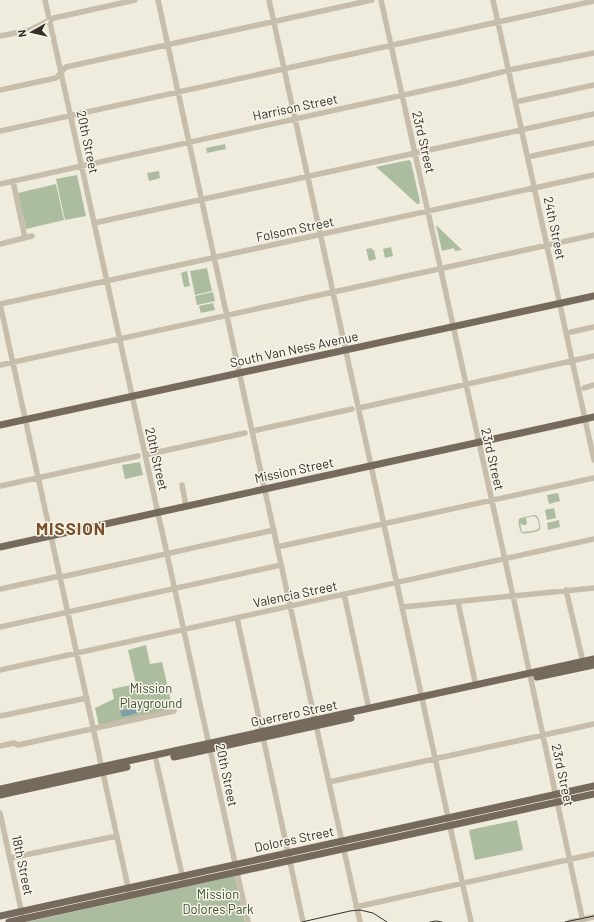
<svg xmlns="http://www.w3.org/2000/svg" width="594" height="922" font-family="Barlow,sans-serif">
  <style>
    .green { fill: #acbd9f; fill-rule: evenodd }
    .water { fill: #809ea9 }
    .lines { fill: none; stroke-linecap: round; stroke-linejoin: round }
    .minor { stroke: #c6bdab; stroke-width: 5.5 }
    .major { stroke: #756a5c; stroke-width: 7 }
    .tram { stroke: #352f29; stroke-width: 1 }
    .labels { text-anchor: middle; dominant-baseline: central; stroke-width: 3; stroke-linejoin: round; paint-order: stroke }
    .street-label { font-size: 13px; fill: #352f29; stroke: #f7f4e9 }
    .park-label { font-size: 13px; fill: #3d5030; stroke: #f7f4e9 }
    .district-label { font-size: 17px; font-weight: bold; letter-spacing: 1px; fill: #7a502b; stroke: #f7f4e9 }
  </style>
  <rect width="100%" height="100%" fill="#efebdd"/>
  <path class="green" d="M225,144L226,149L207,153L206,148Z
    M409,160L411,162L420,202L419,204H417L392,181L376,167Z
    M159,171L160,178L149,181L147,173Z
    M77,175L86,216L65,220L56,179Z
    M56,184L64,220L26,229L18,193Z
    M436,225L462,250L455,251L454,248L442,251Z
    M391,247L393,256L385,258L383,249Z
    M372,248V250H374L376,259L369,261L366,249Z
    M207,268L212,291L195,295L190,271Z
    M187,271L190,286L184,287L181,273Z
    M213,292L215,301L197,305L195,296Z
    M213,303L215,310L201,313L199,306Z
    M140,462L143,475L125,479L122,465Z
    M558,493L560,501L549,504L547,495Z
    M554,508L556,518L547,520L545,510Z
    M534,515C535,515 536,515 537,516C539,518 541,526 540,529C539,532 525,534 522,533C519,530 518,523 519,519L521,518ZM534,516L537,518C538,521 540,526 539,528C537,531 525,532 522,532L520,523L522,525H526L527,523L526,518Z
    M559,520L560,527L548,530L547,523Z
    M146,645L150,664L162,662L173,710L99,726L95,708L114,699L112,689L136,684L128,650Z
    M517,820L523,850L475,860L469,830Z
    M235,876L245,922H27Z"/>
  <path class="water" d="M137,708L138,713L122,717L120,711Z"/>
  <g class="lines">
    <path class="minor" d="M45,0L248,922
      M158,0L315,720
      M269,0L471,922
      M381,0L513,596L583,922
      M493,0L594,460
      M0,36L30,30L54,18L135,0
      M0,90L56,78L66,67L372,0
      M520,101L594,85
      M0,131L594,1
      M532,156L594,143
      M13,181L25,238
      M0,184L458,83L514,69L594,53
      M94,223L594,114
      M0,244L32,236
      M0,304L594,175
      M0,304L130,896
      M571,332L594,327
      M0,365L594,235
      M584,388L594,385
      M359,408L594,356
      M252,431L352,409
      M145,455L245,433
      M182,485L186,506
      M0,486L138,456
      M277,547L594,478
      M0,589L55,577L66,576L274,530
      M566,590L583,662
      M344,594L369,709
      M458,602L476,686
      M403,607L594,588
      M237,618L262,732
      M0,627L281,565
      M0,670L594,539
      M0,716L87,698
      M316,725L360,922
      M263,737L303,922
      M0,746L14,743L18,745L174,711
      M156,760L183,879
      M329,782L594,724
      M0,813L22,914
      M10,858L117,836
      M356,907L594,854
      M570,922L594,917"/>
    <path class="major" d="M0,425L594,296
      M0,547L594,417
      M537,677L594,665
      M174,757L351,718
      M0,789L594,659
      M0,795L127,767
      M0,916L594,786
      M9,922L594,794"/>
    <path class="tram" d="M302,922L350,911L360,910L373,913L387,922
      M430,922L436,921L442,922
      M565,922L594,916"/>
  </g>
  <g class="labels">
    <g class="street-label">
      <text transform="translate(295 107) rotate(-12)">Harrison Street</text>
      <text transform="translate(88 142) rotate(78)">20th Street</text>
      <text transform="translate(424 142) rotate(77)">23rd Street</text>
      <text transform="translate(555 228) rotate(78)">24th Street</text>
      <text transform="translate(295 229) rotate(-12)">Folsom Street</text>
      <text transform="translate(294 349) rotate(-12)">South Van Ness Avenue</text>
      <text transform="translate(157 459) rotate(77)">20th Street</text>
      <text transform="translate(493 459) rotate(77)">23rd Street</text>
      <text transform="translate(294 470) rotate(-12)">Mission Street</text>
      <text transform="translate(295 594) rotate(-12)">Valencia Street</text>
      <text transform="translate(294 713) rotate(-12)">Guerrero Street</text>
      <text transform="translate(227 775) rotate(78)">20th Street</text>
      <text transform="translate(563 775) rotate(78)">23rd Street</text>
      <text transform="translate(294 839) rotate(-12)">Dolores Street</text>
      <text transform="translate(23 865) rotate(78)">18th Street</text>
    </g>
    <g class="park-label">
      <text x="151" y="688">Mission<tspan x="151" dy="15">Playground</tspan></text>
      <text x="218" y="894">Mission<tspan x="218" dy="15">Dolores Park</tspan></text>
    </g>
    <g class="district-label">
      <text x="71" y="528">MISSION</text>
    </g>
  </g>
  <g transform="translate(32 32) rotate(262)" stroke="#f7f4e9" stroke-width="3" paint-order="stroke">
  <path d="M0-3L7 15L0 10L-7 15Z" fill="#352f29"/>
  <text y="-6" font-size="11" font-weight="bold" text-anchor="middle" fill="#352f29">N</text>
  </g>
</svg>
